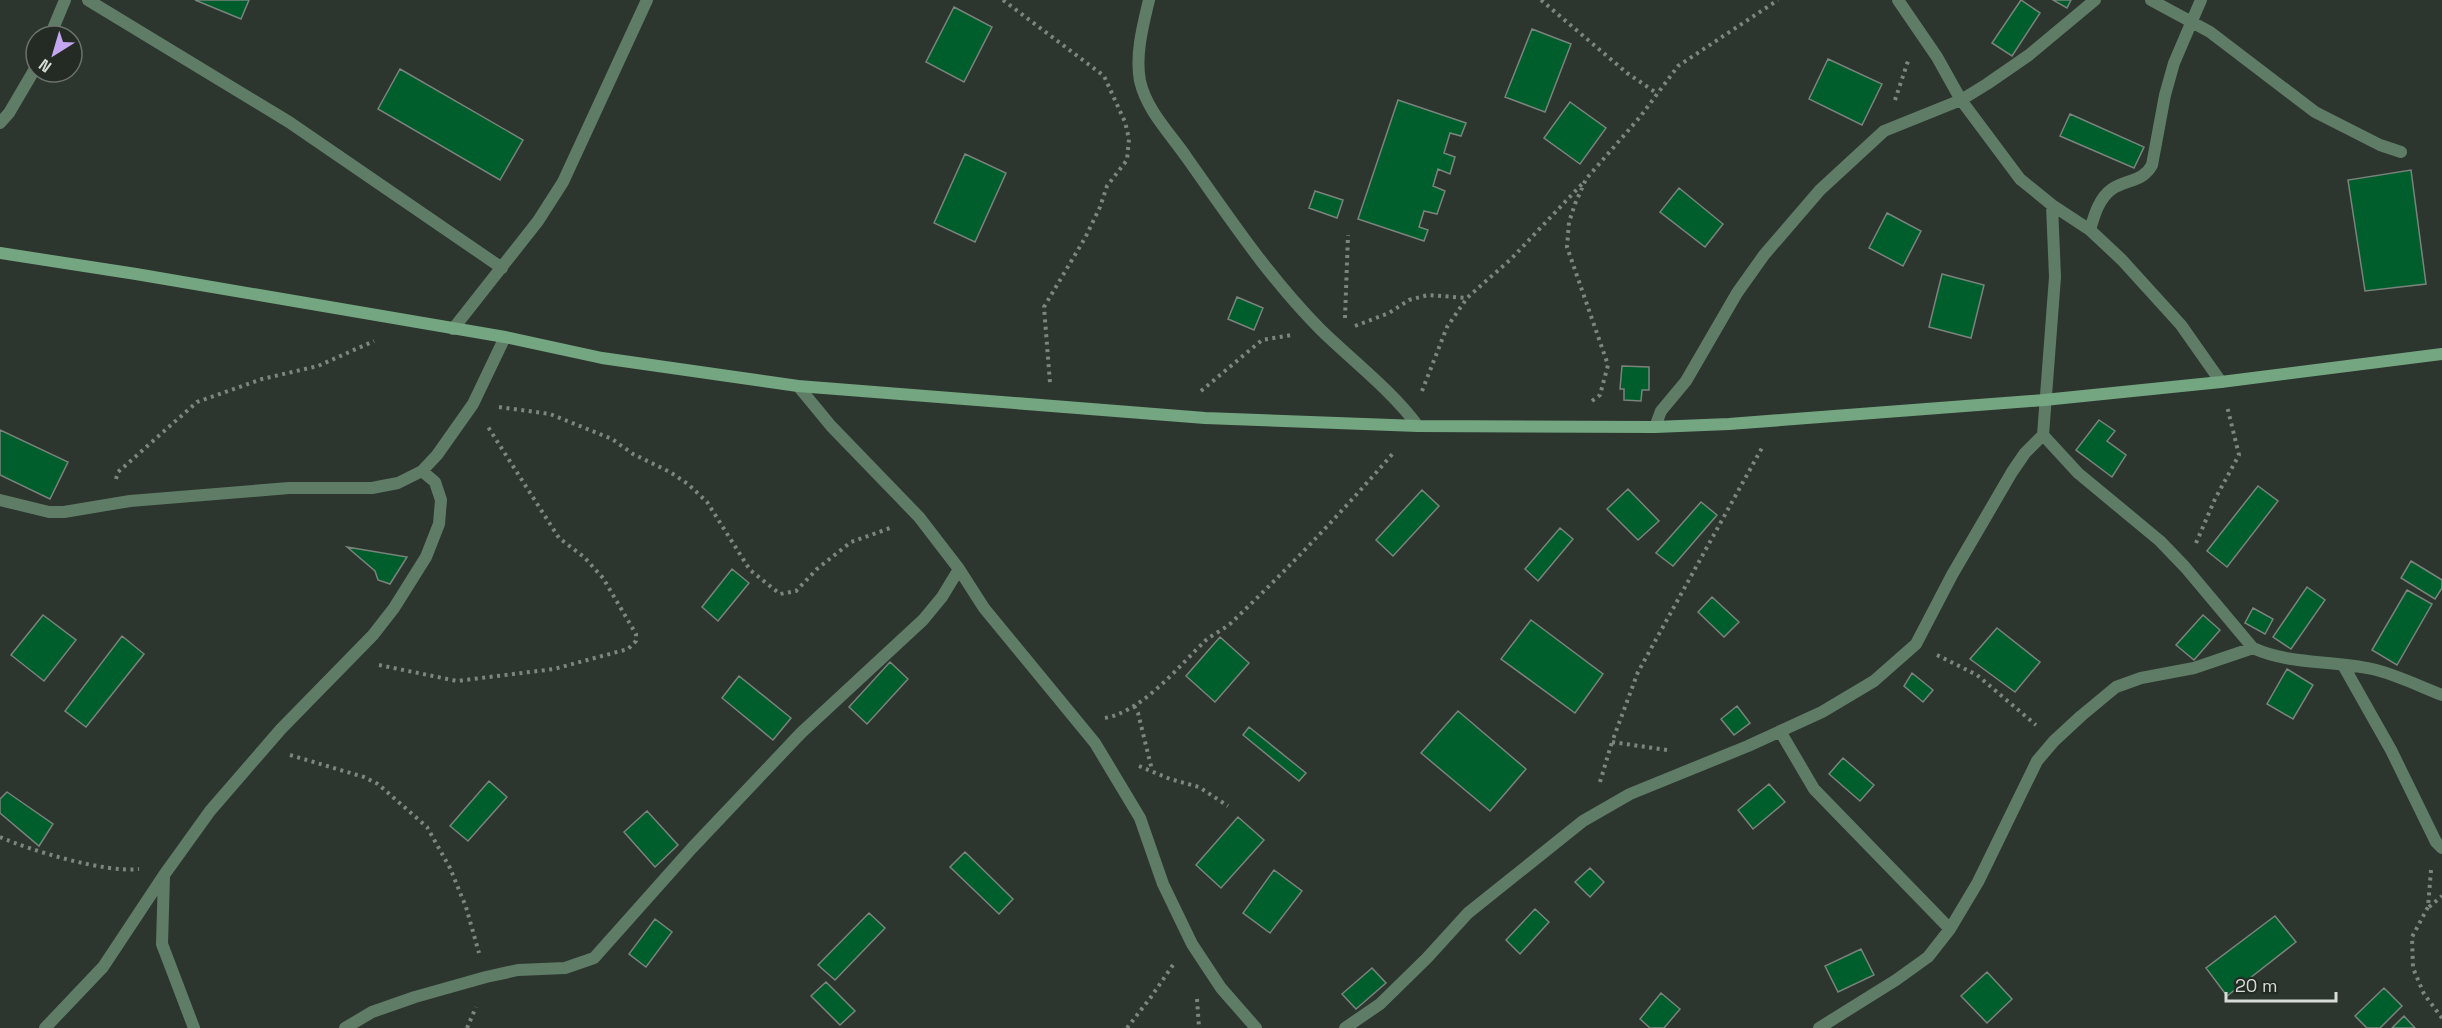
<svg xmlns="http://www.w3.org/2000/svg" width="2442" height="1028" font-family="'Space Grotesk',sans-serif">
  <style>
    .building { fill: #005d2c; stroke: #7a837c; stroke-width: 1.5 }
    .lines { fill: none; stroke-linecap: round; stroke-linejoin: round }
    .path { stroke: #7e8580; stroke-width: 4; stroke-dasharray: 3 4.5; stroke-linecap: butt }
    .street { stroke: #5f7d66; stroke-width: 12 }
    .secondary { stroke: #75a682; stroke-width: 12 }
  </style>
  <rect width="100%" height="100%" fill="#2d352f"/>
  <path class="building" d="M195,0H249L241,19Z
    M2021,0L2040,13L2012,56L1992,43Z
    M2053,0H2071L2067,8Z
    M954,7L992,27L964,82L926,62Z
    M1532,29L1571,44L1545,112L1505,97Z
    M1828,59L1882,84L1862,125L1809,99Z
    M400,69L523,140L500,180L378,109Z
    M1398,100L1466,123L1461,136L1450,133L1444,153L1455,157L1450,174L1438,169L1433,186L1445,191L1437,214L1424,211L1419,227L1428,230L1424,241L1358,219Z
    M1570,102L1606,128L1580,164L1544,138Z
    M2070,114L2144,147L2134,168L2060,136Z
    M965,154L1006,173L975,242L934,223Z
    M2411,170L2426,284L2365,291L2348,180Z
    M1679,188L1723,224L1705,247L1660,212Z
    M1315,191L1343,200L1337,218L1309,208Z
    M1887,213L1921,231L1903,266L1869,248Z
    M1942,274L1984,285L1971,338L1929,327Z
    M1237,297L1263,308L1254,330L1228,319Z
    M1622,366L1649,367V390H1642L1641,401L1624,400V389H1620Z
    M2099,420L2115,431L2107,441L2126,455L2112,477L2076,450Z
    M0,430L68,462L50,499L0,475Z
    M2258,486L2278,501L2227,567L2207,551Z
    M1628,489L1659,521L1638,540L1607,509Z
    M1422,490L1439,506L1393,556L1376,540Z
    M1701,502L1717,515L1673,566L1656,553Z
    M1560,528L1573,539L1538,581L1525,569Z
    M347,547L407,557L390,584L378,580L375,571Z
    M2411,561L2442,580V588L2435,599L2401,578Z
    M732,569L749,583L718,621L702,607Z
    M2307,587L2325,600L2291,649L2273,637Z
    M2407,590L2432,604L2397,665L2372,650Z
    M1712,597L1739,622L1724,637L1698,612Z
    M2253,608L2273,619L2265,634L2245,623Z
    M43,615L76,640L44,681L11,655Z
    M2203,615L2220,630L2194,660L2176,645Z
    M1531,620L1603,674L1575,713L1501,659Z
    M1997,628L2040,662L2015,692L1970,659Z
    M122,636L144,654L86,727L65,711Z
    M1220,637L1249,663L1215,702L1186,676Z
    M890,662L908,679L867,724L849,707Z
    M2287,669L2313,685L2293,719L2267,704Z
    M1912,673L1933,690L1923,702L1904,686Z
    M739,676L791,718L773,740L722,698Z
    M1737,706L1750,723L1734,735L1721,719Z
    M1458,711L1526,769L1490,811L1421,753Z
    M1249,727L1306,773L1299,781L1243,735Z
    M1843,758L1874,785L1860,801L1829,774Z
    M489,781L507,797L468,841L450,826Z
    M1769,784L1785,802L1753,829L1738,810Z
    M7,792L53,824L39,846L0,813V799Z
    M647,811L678,845L655,867L624,832Z
    M1238,817L1264,840L1221,888L1196,865Z
    M965,852L1013,899L999,914L950,867Z
    M1590,868L1604,882L1590,897L1575,882Z
    M1274,870L1302,891L1270,933L1243,913Z
    M1535,909L1549,922L1520,954L1506,940Z
    M869,913L885,928L835,980L818,965Z
    M2275,916L2296,942L2227,996L2206,968Z
    M655,919L672,932L646,967L629,954Z
    M1861,949L1874,975L1838,992L1825,966Z
    M1372,968L1386,983L1356,1009L1342,994Z
    M1987,972L2012,999L1987,1023L1961,996Z
    M826,982L855,1011L840,1025L811,996Z
    M2384,988L2402,1006L2380,1028H2367L2355,1016Z
    M1661,993L1680,1009L1664,1028H1650L1640,1019Z
    M2404,1016L2415,1028H2392Z"/>
  <g class="lines">
    <path class="path" d="M1003,0L1104,76L1125,122L1129,139L1127,160L1107,186L1100,207L1085,238L1044,307L1050,383
      M1541,0L1627,73L1658,94
      M1895,100L1909,58
      M1345,318L1348,235
      M1355,326L1389,313L1409,300L1428,295L1467,298
      M1201,391L1262,340L1291,335
      M1422,391L1447,327L1467,298L1512,258L1582,184
      M1592,401L1600,395L1608,365L1567,247L1569,222L1575,204L1586,179L1640,117L1678,66L1778,0
      M499,407L550,414L612,439L633,454L670,472L688,484L707,502L750,570L780,594L796,591L817,569L851,542L893,527
      M116,479L118,472L197,402L262,379L318,366L374,341
      M2196,543L2215,499L2239,455L2227,406
      M1937,655L1977,675L2036,725
      M379,665L457,681L554,669L628,649L636,641V634L603,578L584,557L559,538L488,427
      M1134,706L1138,713L1152,770
      M1105,718C1143,711 1178,667 1205,641C1213,634 1223,630 1231,623C1289,568 1343,511 1395,451
      M1667,750L1612,742L1638,672L1763,446
      M290,755L364,777L378,784L427,827L450,868L466,907L479,953
      M1139,766L1170,779L1199,787L1228,806
      M1600,782L1612,742
      M0,837C32,851 105,873 139,869
      M2431,870L2428,907L2412,937L2413,968L2424,994L2442,1018
      M2429,907L2442,896
      M1197,999L1199,1028
      M467,1028L476,1007
      M1127,1028L1151,997L1175,962"/>
    <path class="street" d="M88,0L289,122L502,268
      M1149,0C1143,25 1135,55 1140,81C1147,111 1170,133 1187,158C1229,217 1269,278 1321,330C1354,362 1390,389 1418,426
      M1898,0L1937,57L1961,100L2020,179L2052,205L2090,230L2122,260L2181,325L2221,382
      M2151,0L2210,32L2315,112L2380,145L2401,152
      M50,36L65,0
      M0,123L9,113L36,67
      M2052,205L2055,277L2043,435L2078,473L2160,541L2185,567L2253,648C2290,665 2332,660 2372,669C2395,674 2419,686 2442,695
      M2090,230C2094,216 2099,198 2112,189C2127,179 2143,182 2152,165L2165,95L2174,63L2201,0
      M453,329L538,221L563,182L647,0
      M798,386L831,426L919,517L959,569L984,608L1095,743L1140,818L1163,884L1192,944L1221,988L1256,1028
      M1655,427L1661,411L1686,381L1737,293L1764,255L1820,190L1884,131L1961,100L1987,84L2029,55L2095,0
      M0,500L49,512H64L130,501L289,488H372L398,483L422,471L437,455L473,404L505,337
      M2343,665L2391,750L2436,842L2442,848
      M1780,731L1814,789L1950,929
      M164,876L162,944L194,1028
      M45,1028L103,967L164,875L210,811L281,729L373,635L394,608L426,557L439,524L441,500L435,482L422,471
      M345,1028L372,1012L415,997L486,977L518,970L565,968L594,958L692,848L801,733L923,620L942,597L959,569
      M1345,1028L1380,1004L1427,958L1468,913L1583,821L1630,794L1748,746L1822,712L1874,681L1916,644L1952,575L2012,472L2025,453L2043,435
      M1819,1028L1896,980L1928,957L1950,929L1978,882L2037,761L2054,741L2081,716L2116,687L2141,678L2194,668L2253,648"/>
    <path class="secondary" d="M0,253L136,274L505,337L602,358L798,386L1205,418L1418,426L1655,427L1729,424L2044,400L2221,382L2442,354"/>
  </g>
  <g transform="translate(54 54) rotate(217)"><circle r="28" fill="#242b25" stroke="#6c726d" stroke-width="1.5"/>
  <path d="M0-4.5L10 22L0 15L-10 22Z" fill="#c5a6f0"/>
  <text y="-9" font-size="16" font-weight="bold" text-anchor="middle" fill="#d7dcd8">N</text>
  </g>
  <path d="M2226 992v9h110v-9" fill="none" stroke="#d7dcd8" stroke-width="3"/>
  <text x="2235" y="992" font-size="18" fill="#d7dcd8" stroke="#242b25" stroke-width="4.5" paint-order="stroke">20 m</text>
</svg>
